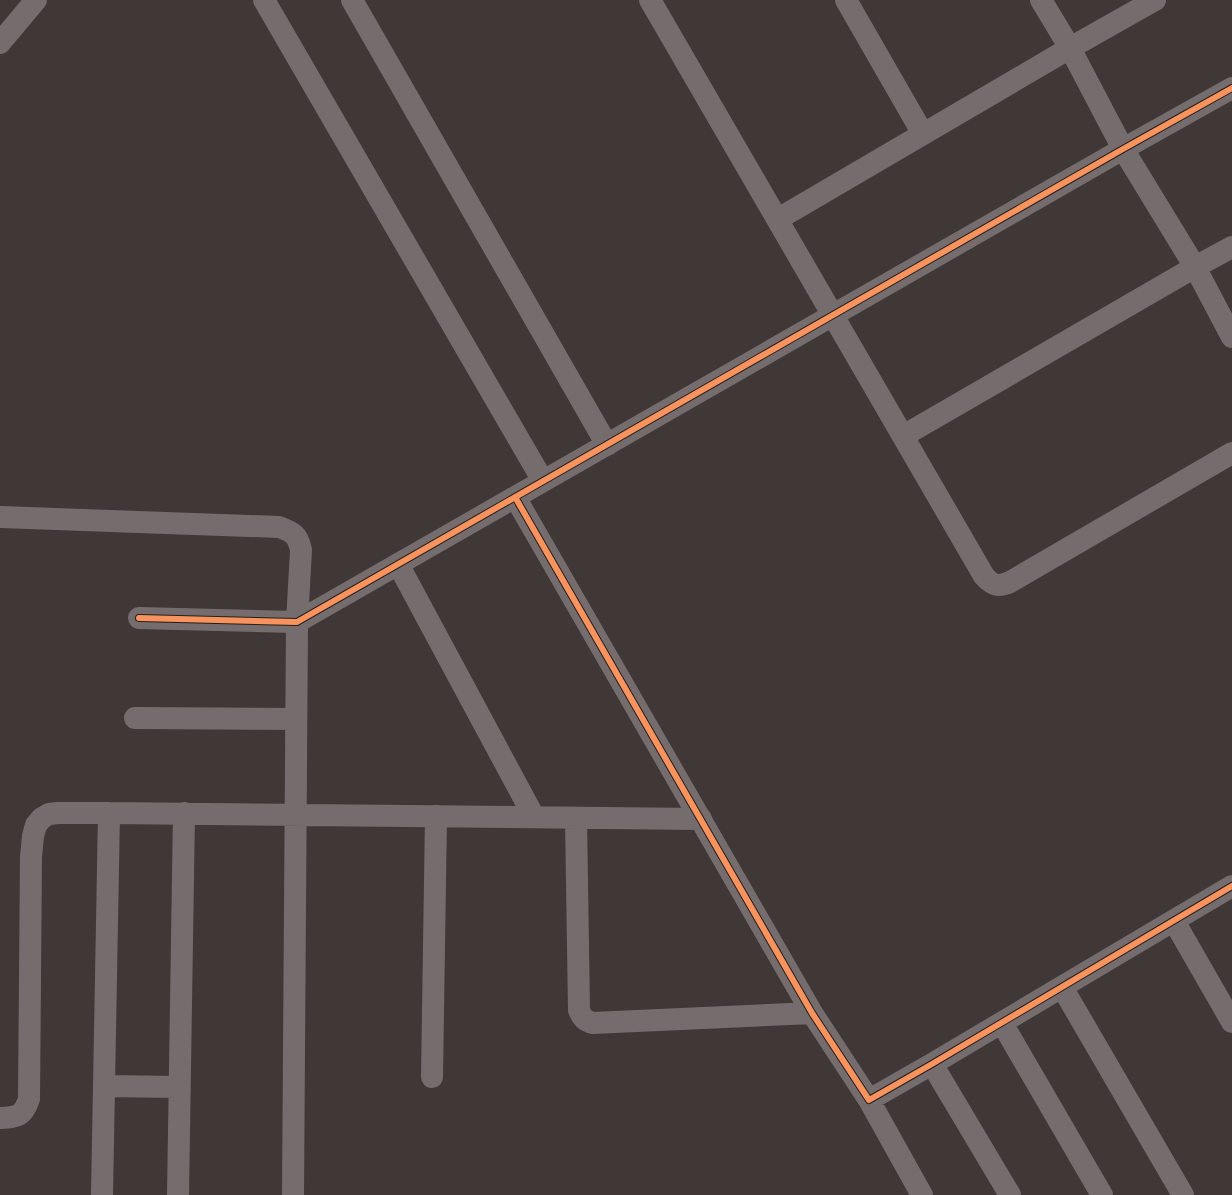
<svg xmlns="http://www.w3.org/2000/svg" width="1232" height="1195" font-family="'PT Sans',sans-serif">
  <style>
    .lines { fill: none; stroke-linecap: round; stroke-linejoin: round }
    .minor { stroke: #756d6d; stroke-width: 22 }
    .cycleway-casing { stroke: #251d1d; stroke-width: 8 }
    .cycleway { stroke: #f8935d; stroke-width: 6 }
  </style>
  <rect width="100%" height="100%" fill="#403737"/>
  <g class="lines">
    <path class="minor" d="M264,0L543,481
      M352,0L607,445
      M650,0L984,576C993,586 998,587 1010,582L1232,453
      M846,0L923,134
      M1041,0L1070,48L1123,149L1195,267L1232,337
      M0,43L36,0
      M778,219L1070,48L1155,0
      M903,436L1195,267L1232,247
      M515,497L812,1013L869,1100L932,1064L1232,886
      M0,517L279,527C293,532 298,535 301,550L297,622L293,1195
      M398,564L534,817
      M139,618L297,622L1123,149L1232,88
      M135,718L296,719
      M576,818L579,1010C582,1018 585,1021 593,1023L812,1013
      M1174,921L1232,1022
      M1062,987L1183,1195
      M1002,1023L1102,1195
      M932,1064L1010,1195
      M432,1077L436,816
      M104,1086L179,1087
      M869,1100L922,1195
      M0,1118C17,1117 23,1117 29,1099L31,857L33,836L36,825L42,818L49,814L58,813H109L701,819
      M102,1195L109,813
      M178,1195L184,813"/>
    <defs>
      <path id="cycleway" d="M515,497L812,1013L869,1100L932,1064L1232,886
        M139,618L297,622L1123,149L1232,88"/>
    </defs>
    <use href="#cycleway" class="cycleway-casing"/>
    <use href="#cycleway" class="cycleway"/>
  </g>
</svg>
